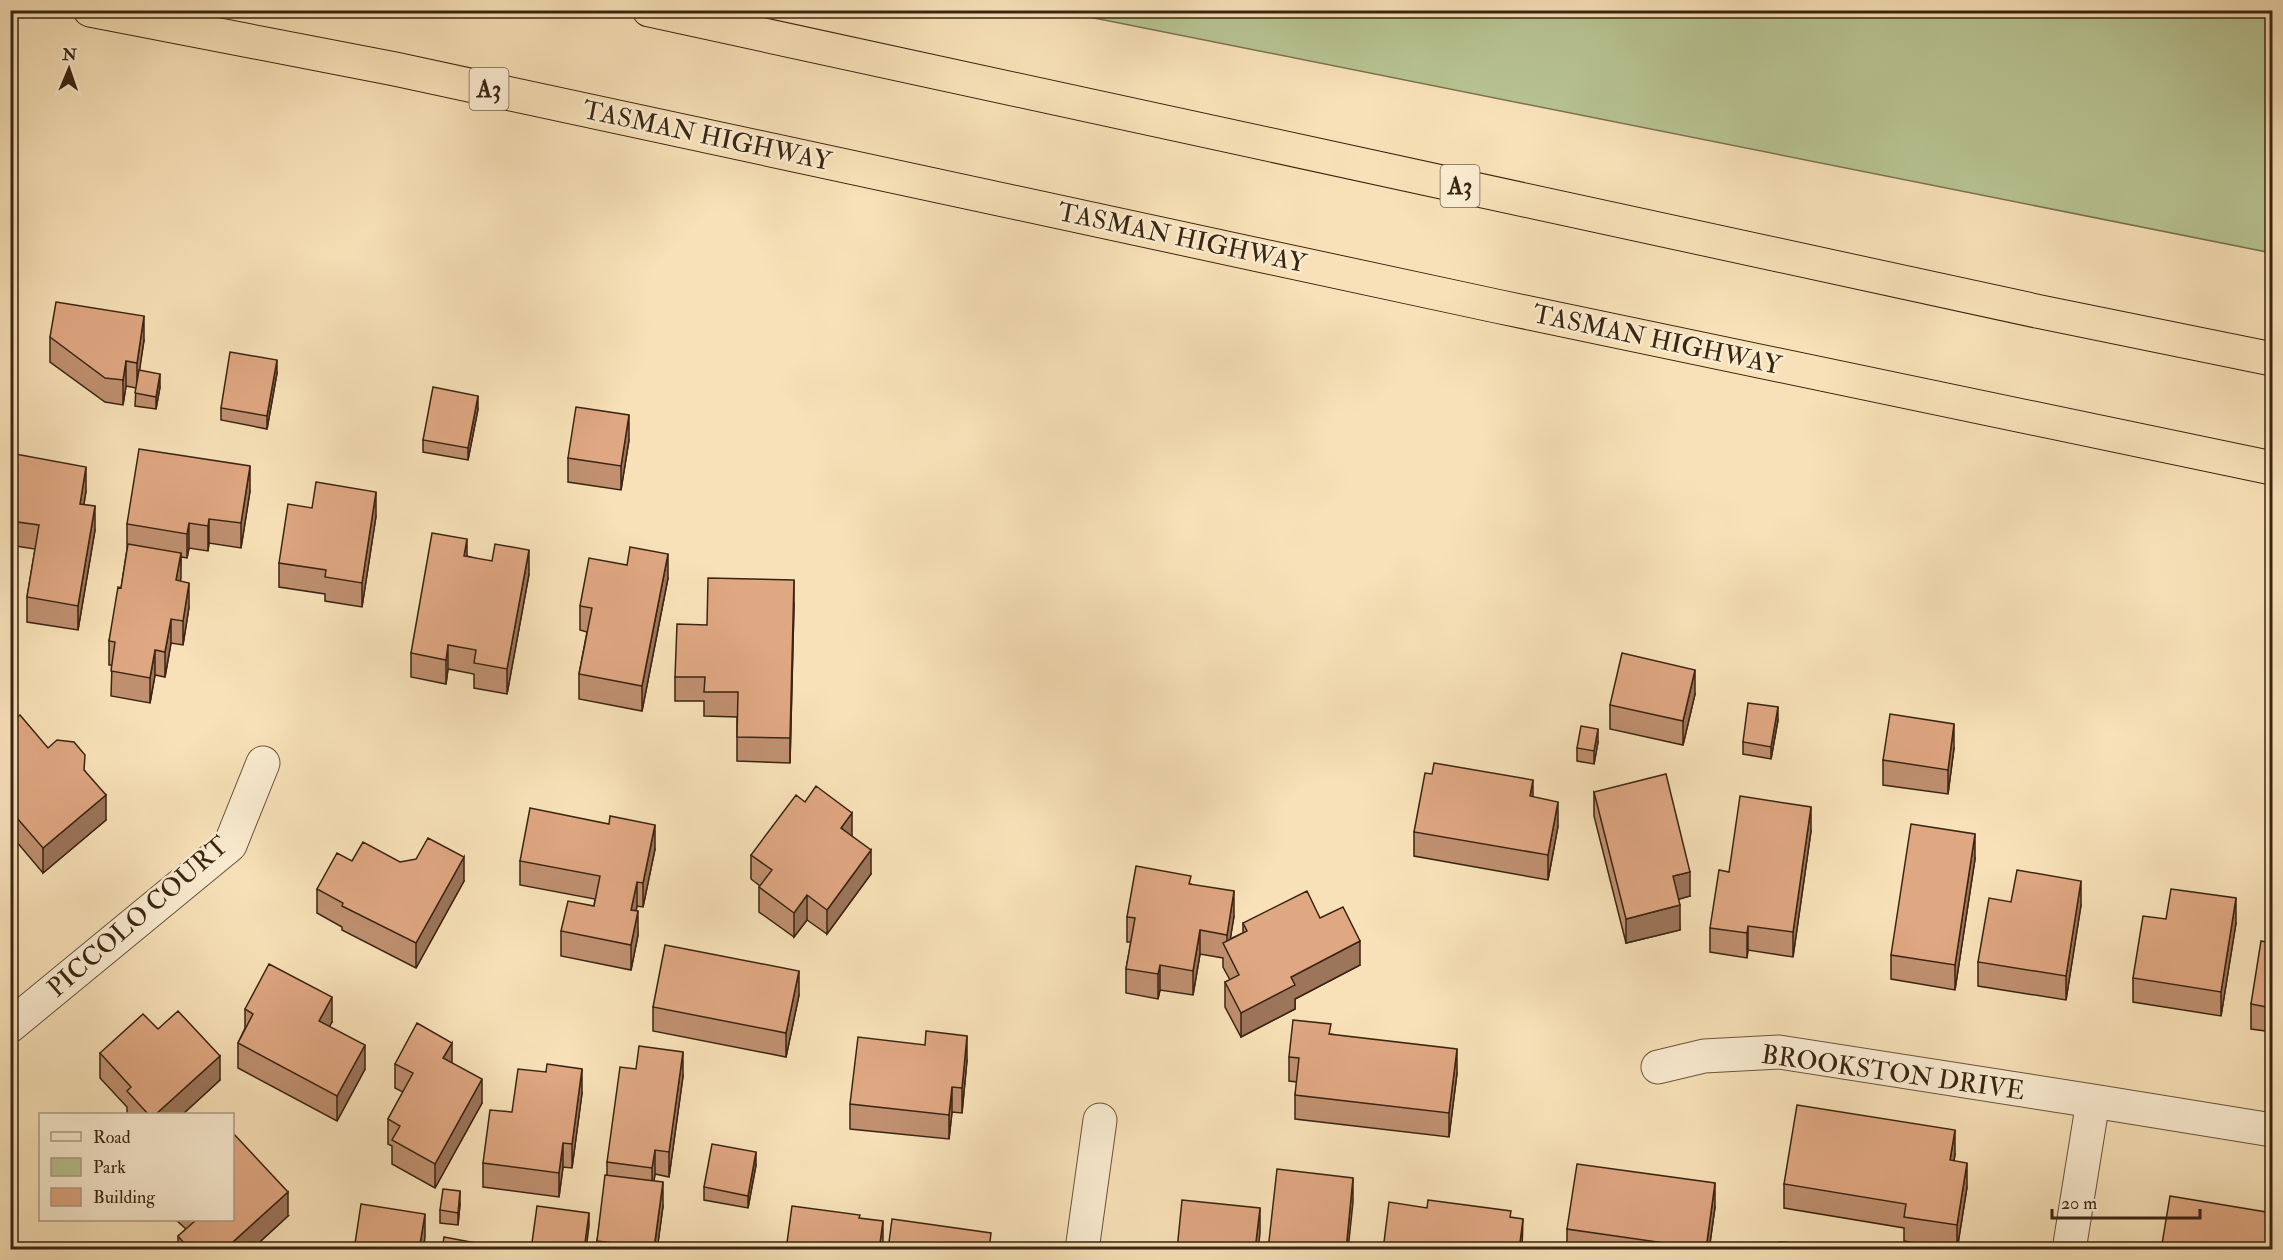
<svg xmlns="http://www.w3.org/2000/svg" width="2283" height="1260" font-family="'IM FELL Double Pica',serif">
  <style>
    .green { fill: #b8c493; stroke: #797452; stroke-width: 1.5 }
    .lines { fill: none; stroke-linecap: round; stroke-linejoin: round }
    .minor-casing { stroke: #6a543c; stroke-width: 35 }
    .motorway-casing { stroke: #3a2512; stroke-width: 35 }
    .minor { stroke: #faecd1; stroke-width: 33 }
    .motorway { stroke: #f8e1b8; stroke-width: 33 }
    .wall { fill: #c09070; stroke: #3a2512; stroke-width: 1.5 }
    .shaded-wall { fill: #9c755b; stroke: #3a2512; stroke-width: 1.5 }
    .building { fill: #dfa782; stroke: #3a2512; stroke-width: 1.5 }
    .labels { text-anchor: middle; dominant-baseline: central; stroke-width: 5; stroke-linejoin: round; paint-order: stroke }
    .shield { fill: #faecd1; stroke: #74614b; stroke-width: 1.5 }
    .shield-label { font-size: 24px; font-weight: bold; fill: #3a2512 }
    .street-label { font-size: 26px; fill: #3a2512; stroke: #faecd1 }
  </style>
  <rect width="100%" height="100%" fill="#f8e1b8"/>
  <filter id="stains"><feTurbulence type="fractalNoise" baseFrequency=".00333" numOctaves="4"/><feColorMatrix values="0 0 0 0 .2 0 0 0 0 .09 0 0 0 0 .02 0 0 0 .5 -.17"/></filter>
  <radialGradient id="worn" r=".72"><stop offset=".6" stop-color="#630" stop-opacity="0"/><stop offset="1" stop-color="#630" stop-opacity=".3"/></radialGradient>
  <path class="green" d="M1059,11H2272V253Z"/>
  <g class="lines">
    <defs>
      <path id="minor" d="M10,1026L230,845L263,763
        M1658,1067L1704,1056L1779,1052L2093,1101L2069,1250
        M2093,1101L2272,1130
        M1082,1250L1100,1120"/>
      <path id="motorway" d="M90,10L395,69L1496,306L2272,468
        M649,10L2041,312L2272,359"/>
    </defs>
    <use href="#minor" class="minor-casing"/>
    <use href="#motorway" class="motorway-casing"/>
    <use href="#minor" class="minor"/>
    <use href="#motorway" class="motorway"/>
  </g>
  <path class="wall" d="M50,337L144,340L139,371L160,387L156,409L135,406L136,388L126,386L123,405L105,402L50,362Z
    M277,373L267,429L221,420V408Z
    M478,409L468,460L423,452V440Z
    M629,440L621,490L568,482V458Z
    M10,453L86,491L84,504L95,530L78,630L27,622V597L35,549L10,545Z
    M250,491L241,548L209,543L208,551L189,548L187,558L181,557L180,581L189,607L183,645L171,643L165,677L155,675L150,703L111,696L112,665H109V641L121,588L127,549V524Z
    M312,508L376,516L362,607L325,601V594L279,587V563Z
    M467,556L529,574L507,694L474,688V674L448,669L446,684L411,677V653Z
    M668,578L642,711L579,699V674L587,632L580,630V606Z
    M794,604L790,763L737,761V717L704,716V701H675V677L707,625Z
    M1695,694L1683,745L1610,729V705Z
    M1778,720L1771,759L1743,754V742Z
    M10,723L48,748L85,771L106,820L43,873L10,834Z
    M1598,742L1594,764L1577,761V748Z
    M1954,748L1948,794L1883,785V760Z
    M1594,792L1690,896L1678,899L1680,930L1626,943L1594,816Z
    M1533,797L1558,826L1548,880L1414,856V832Z
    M1811,831L1793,957L1748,950L1747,958L1710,952V928Z
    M852,836L871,874L827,934L807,920L794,937L759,912V887L760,886L751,879V855Z
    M655,849L643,907L637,906L636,911L638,935L631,970L561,956V931L594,906L595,899L520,885V861Z
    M1975,859L1955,990L1891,979V955Z
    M352,861L400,862L464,881L416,968L342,930V927L317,913V889Z
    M1191,884L1234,916L1230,939L1243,933V923L1320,918L1360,965L1295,999V1009L1241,1037L1225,1007V982L1230,980L1223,967V958L1200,954L1193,995L1160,990L1158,999L1126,993V969L1131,942H1127V917Z
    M2081,905L2066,1000L1978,986V962Z
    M2236,923L2221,1016L2133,1002V978Z
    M2272,943V1032L2251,1029V1004Z
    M799,995L786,1057L653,1031V1007Z
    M245,1009L332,1022L329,1026L365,1069L337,1121L238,1068V1043L245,1028Z
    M158,1029L220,1080L183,1114H127V1107L100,1078V1053Z
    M1331,1034L1457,1073L1449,1137L1295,1119V1095L1297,1082L1289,1081V1057Z
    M925,1045L967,1060L962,1113L952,1112L949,1139L850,1129V1104Z
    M452,1063L482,1103L435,1188L392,1164V1146L388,1144V1119L403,1092L395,1088V1064Z
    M683,1076L669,1177L655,1174L654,1181L663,1206L657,1250H597V1241L607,1175V1162Z
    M582,1093L572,1168L563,1167L559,1197L483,1187V1163Z
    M1955,1154L1954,1161L1967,1187L1957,1250L1904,1241V1228L1784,1208V1184Z
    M756,1165L748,1208L704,1200V1187Z
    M460,1204L458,1225L440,1223V1210Z
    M1715,1207L1709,1250H1567V1229Z
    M288,1216L251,1250H178V1236L186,1229L176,1220H232Z"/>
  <path class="shaded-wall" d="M144,316V340L137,388V363Z
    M277,360V373L267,429V416Z
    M126,361V386L123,405V380Z
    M160,374V387L156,409V397Z
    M478,396V409L468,460V448Z
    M629,415V440L621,490V466Z
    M250,466V491L241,548V523Z
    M86,467V491L80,528V504Z
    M376,492V516L362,607V583Z
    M95,506V530L78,630V606Z
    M209,519V543L208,551V526Z
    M189,523V548L187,558V534Z
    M467,539V563L464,556Z
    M529,550V574L507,694V669Z
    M181,553V578L176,605V580Z
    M668,554V578L642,711V686Z
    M794,580V604L790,763V738Z
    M189,583V607L183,645V621Z
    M171,619V643L165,677V652Z
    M448,645V669L446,684V660Z
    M155,650V675L150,703V678Z
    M1695,670V694L1683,745V721Z
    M1778,707V720L1771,759V747Z
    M1954,724V748L1948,794V770Z
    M1598,729V742L1594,764V751Z
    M1533,780V804L1530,796Z
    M106,795V820L43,873V848Z
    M1558,802V826L1548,880V855Z
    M1811,807V831L1793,957V932Z
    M852,813V837L841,828Z
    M655,825V849L643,907V883Z
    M1975,834V859L1955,990V965Z
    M871,850V874L827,934V910Z
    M464,857V881L416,968V943Z
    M1690,872V896L1673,901V876Z
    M15,873V897L10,901V876Z
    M2081,881V905L2066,1000V976Z
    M637,882V906L631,934V910Z
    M1234,891V916L1228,953L1227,950V935Z
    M807,895V920L794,937V913Z
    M2236,898V923L2221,1016V992Z
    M1680,905V930L1626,943V919Z
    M638,911V935L631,970V945Z
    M1748,926V950L1747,958V933Z
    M1200,930V954L1193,995V971Z
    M1360,941V965L1295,999V1009L1241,1037V1013L1291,977Z
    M1160,965V990L1158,999V974Z
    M799,971V995L786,1057V1033Z
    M332,997V1022L319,1045V1021Z
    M967,1036V1060L962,1113V1088Z
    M452,1043V1067L443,1058Z
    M365,1045V1069L337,1121V1096Z
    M1457,1049V1073L1449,1137V1113Z
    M683,1052V1076L669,1177V1152Z
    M220,1056V1080L183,1114H156Z
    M582,1069V1093L572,1168V1144Z
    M482,1079V1103L435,1188V1164Z
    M952,1087V1112L949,1139V1115Z
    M1955,1130V1154L1950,1184V1160Z
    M563,1143V1167L559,1197V1173Z
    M655,1150V1174L652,1192V1168Z
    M756,1152V1165L748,1208V1196Z
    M1967,1163V1187L1957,1250V1225Z
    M1353,1178V1202L1348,1250H1346Z
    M663,1182V1206L657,1250H654Z
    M1715,1183V1207L1709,1250H1706Z
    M460,1191V1204L458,1225V1213Z
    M288,1192V1216L251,1250H224Z
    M1260,1208V1233L1258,1250H1255Z
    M589,1213V1226L586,1250H584Z
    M425,1214V1238L423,1250H419Z
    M1523,1219L1522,1250H1519Z
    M883,1221V1250H879Z"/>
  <path class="building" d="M56,302L144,316L137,363L126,361L123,380L105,378L50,337Z
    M230,352L277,360L267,416L221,408Z
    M139,370L160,374L156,397L135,393Z
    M433,387L478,396L468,448L423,440Z
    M576,407L629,415L621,466L568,458Z
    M139,449L250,466L241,523L209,519L208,526L189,523L187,534L127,524Z
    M10,453L86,467L80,504L95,506L78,606L27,597L39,525L10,521Z
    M316,482L376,492L362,583L325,577L326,570L279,563L288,504L312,508Z
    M432,533L467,539L464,556L492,561L495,544L529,550L507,669L474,663L476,650L448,645L446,660L411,653Z
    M128,544L181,553L176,580L189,583L183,621L171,619L165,652L155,650L150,678L111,671L115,642L109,641L118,587L121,588Z
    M630,547L668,554L642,686L579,674L592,608L580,606L589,558L627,565Z
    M708,578L794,580L790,738L737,737L738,692H704L705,677H675L677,624L707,625Z
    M1622,653L1695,670L1683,721L1610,705Z
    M1748,703L1778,707L1771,747L1743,742Z
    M1890,714L1954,724L1948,770L1883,760Z
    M20,715L48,748L57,740L74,742L85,755L84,770L106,795L43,848L10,810V723Z
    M1581,726L1598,729L1594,751L1577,748Z
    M1434,763L1533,780L1530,796L1558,802L1548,855L1414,832L1425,773L1432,774Z
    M1666,774L1690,872L1673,876L1680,905L1626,919L1594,792Z
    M816,786L852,813L841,828L871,850L827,910L807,895L794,913L759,887L772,870L751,855L796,795L805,802Z
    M1740,796L1811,807L1793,932L1748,926L1747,933L1710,928L1719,870L1729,872Z
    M530,808L609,824L610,816L655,825L643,883L637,882L631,910L638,911L631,945L561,931L568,901L594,906L600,876L520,861Z
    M1911,824L1975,834L1955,965L1891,955Z
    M428,838L464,857L416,943L342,906L343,903L317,889L337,853L352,861L363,842L400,862L416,859Z
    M1136,866L1191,876L1189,884L1234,891L1227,935L1200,930L1193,971L1160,965L1158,974L1126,969L1135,918L1127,917Z
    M10,868L15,873L10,876Z
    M2017,870L2081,881L2066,976L1978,962L1989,898L2011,902Z
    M2171,889L2236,898L2221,992L2133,978L2143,916L2166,919Z
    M1307,891L1320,918L1343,907L1360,941L1291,977L1295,985L1241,1013L1225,982L1239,975L1223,943L1247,931L1243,923Z
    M2261,941L2272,943V1008L2251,1004Z
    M665,945L799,971L786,1033L653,1007Z
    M269,964L332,997L319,1021L365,1045L337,1096L238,1043L253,1014L245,1009Z
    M178,1011L220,1056L156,1114H148L127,1091L131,1087L100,1053L143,1014L158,1029Z
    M1293,1020L1331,1024L1329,1034L1457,1049L1449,1113L1295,1095L1299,1058L1289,1057Z
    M417,1023L452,1043L443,1058L482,1079L435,1164L392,1140L400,1126L388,1119L413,1073L395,1064Z
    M926,1031L967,1036L962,1088L952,1087L949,1115L850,1104L858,1037L925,1045Z
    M639,1046L683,1052L669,1152L655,1150L652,1168L607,1162L620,1067L636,1069Z
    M547,1064L582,1069L572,1144L563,1143L559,1173L483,1163L490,1110L512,1112L518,1069L546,1072Z
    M1797,1105L1955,1130L1950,1160L1967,1163L1957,1225L1904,1217L1906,1204L1784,1184Z
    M232,1132L288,1192L224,1250H190L178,1236L196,1220H232Z
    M712,1144L756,1152L748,1196L704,1187Z
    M1577,1164L1715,1183L1706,1249L1567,1229Z
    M1277,1169L1353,1178L1346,1250H1268Z
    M605,1175L663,1182L654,1248L597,1241Z
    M443,1189L460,1191L458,1213L440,1210Z
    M2170,1196L2272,1213V1250H2161Z
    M1182,1200L1260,1208L1255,1250H1177Z
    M1428,1200L1511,1211L1510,1217L1523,1219L1519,1250H1383L1389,1202L1427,1208Z
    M361,1204L425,1214L419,1250H354Z
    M537,1206L589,1213L584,1250H531Z
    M792,1206L860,1215L859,1218L883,1221L879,1250H786Z
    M892,1219L991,1233L989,1250H888Z
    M444,1237L508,1249L507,1250H442Z
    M1779,1242L1879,1249V1250H1779Z"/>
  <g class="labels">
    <g class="shield">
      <rect x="469.5" y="68" width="39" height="42" rx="4.5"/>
      <rect x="1440.5" y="165" width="39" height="42" rx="4.5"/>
    </g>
    <g class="shield-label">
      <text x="489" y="89">A3</text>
      <text x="1460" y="186">A3</text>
    </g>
    <g class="street-label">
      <text transform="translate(707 136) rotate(12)">TASMAN HIGHWAY</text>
      <text transform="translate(1182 238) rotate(12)">TASMAN HIGHWAY</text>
      <text transform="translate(1657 340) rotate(12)">TASMAN HIGHWAY</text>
      <text transform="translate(138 917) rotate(-41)">PICCOLO COURT</text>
      <text transform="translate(1893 1073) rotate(8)">BROOKSTON DRIVE</text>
    </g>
  </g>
  <rect width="2283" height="1260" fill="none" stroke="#f8e1b8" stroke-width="36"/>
  <rect x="12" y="12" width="2259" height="1236" fill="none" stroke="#3a2512" stroke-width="3"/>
  <rect x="18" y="18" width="2247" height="1224" fill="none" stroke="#3a2512" stroke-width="1.5"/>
  <rect x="39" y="1113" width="195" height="108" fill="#faecd1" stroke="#ad9c85" stroke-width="1.5"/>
  <rect x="51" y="1132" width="30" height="9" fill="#faecd1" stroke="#ad9c85" stroke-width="1.5"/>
  <text x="93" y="1143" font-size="18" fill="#3a2512">Road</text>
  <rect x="51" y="1158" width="30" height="18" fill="#b8c493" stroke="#ad9c85" stroke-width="1.5"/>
  <text x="93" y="1173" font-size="18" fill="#3a2512">Park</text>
  <rect x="51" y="1188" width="30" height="18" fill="#dfa782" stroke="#ad9c85" stroke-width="1.5"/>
  <text x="93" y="1203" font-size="18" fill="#3a2512">Building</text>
  <g transform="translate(69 69) rotate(2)" stroke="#faecd1" stroke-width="4.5" paint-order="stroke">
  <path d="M0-4.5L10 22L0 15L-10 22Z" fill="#3a2512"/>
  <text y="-9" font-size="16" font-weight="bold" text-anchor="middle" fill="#3a2512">N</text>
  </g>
  <path d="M2052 1209v9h148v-9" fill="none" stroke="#3a2512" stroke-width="3"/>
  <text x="2061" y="1209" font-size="18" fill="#3a2512" stroke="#faecd1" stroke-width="4.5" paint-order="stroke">20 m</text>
  <rect width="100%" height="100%" filter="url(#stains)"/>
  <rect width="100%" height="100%" fill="url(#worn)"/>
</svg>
